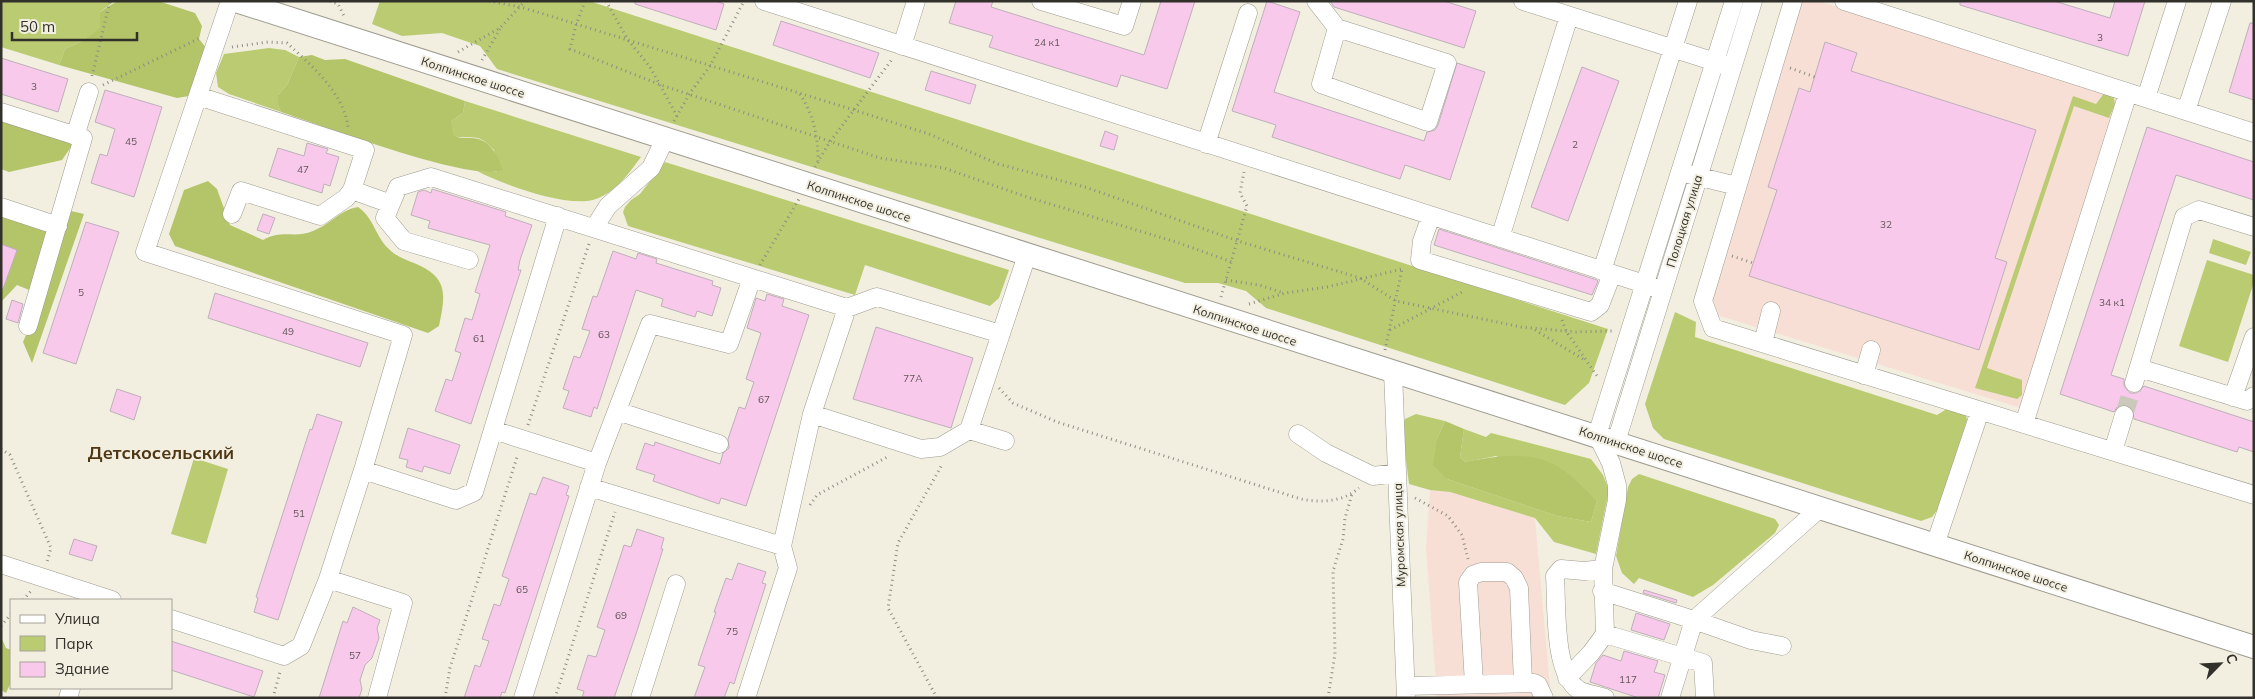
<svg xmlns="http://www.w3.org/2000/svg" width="2255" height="699" font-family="Mulish,sans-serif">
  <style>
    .commercial { fill: #f8dfd6 }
    .green { fill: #bacb72 }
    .forest { fill: #b4c469 }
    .building { fill: #f9c9ec; stroke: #bdb0b9 }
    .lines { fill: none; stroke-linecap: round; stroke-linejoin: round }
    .minor-tunnel { stroke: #cbc9bc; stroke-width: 18; stroke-dasharray: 18 9; stroke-linecap: butt }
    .minor-casing { stroke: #9e9c8f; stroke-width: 19 }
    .major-casing { stroke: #9e9c8f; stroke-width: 24 }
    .path { stroke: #8f8d83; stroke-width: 3; stroke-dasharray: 1 4; stroke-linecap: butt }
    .minor { stroke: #fff; stroke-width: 18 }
    .major { stroke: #fff; stroke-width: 22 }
    .labels { text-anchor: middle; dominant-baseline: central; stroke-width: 4; stroke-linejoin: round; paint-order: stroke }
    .number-label { font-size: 10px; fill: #63565a }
    .street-label { font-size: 12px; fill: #31302a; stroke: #f2efe1 }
    .district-label { font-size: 18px; font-weight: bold; fill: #4f3714; stroke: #f2efe1 }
  </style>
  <rect width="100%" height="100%" fill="#f2efe1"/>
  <path class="commercial" d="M1788,1H1818L2136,98L2037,413L1697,309Z
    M1430,490L1450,492L1535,518L1550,687L1548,698H1437L1426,548Z"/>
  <path class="green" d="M1,1H115L100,12L101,28L82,41L65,49L59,65L1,47Z
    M380,1H589L1608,329L1589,383L1565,405L1266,308L1246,291L1218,283H1185L497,69L480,46L442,33L402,36L372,24Z
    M269,48L285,50L299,57L287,85L278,95V105L281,112L229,94L218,87L216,73L224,54Z
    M2105,92L2113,95L2115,104L2109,118L2074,106L1987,368L2022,380V395L2017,399L1975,388L2073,96L2096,104Z
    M465,101L641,157C629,173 616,192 596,199C569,209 502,184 477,171L497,172L494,150C489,145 484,140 478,138C465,135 447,144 451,121L463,113Z
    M665,162L1009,270L999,298L990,306L865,265L855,295L628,226L623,212L625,207L631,200L640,194Z
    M2213,239L2251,252L2246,265L2209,253Z
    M2207,260L2254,275V282L2228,362L2179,346Z
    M1675,312L1696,322L1695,337L1937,415L1950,407L1966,415L1967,420L1938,509L1932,517L1921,521L1664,439L1653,428L1645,404Z
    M1416,414L1445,421L1437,439L1447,479L1557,516L1591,522L1597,501L1496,456L1465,462L1460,457L1464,429L1486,437L1491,433L1591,459L1603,475L1609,490L1596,554L1554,542L1535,518L1450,492L1430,490L1409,484L1402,429L1405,419Z
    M194,458L228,469L206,544L171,534Z
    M1639,474L1775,519L1779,525L1775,533L1713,585L1693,597L1639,578L1634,584L1622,573L1616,556L1628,487L1632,479Z"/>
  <path class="forest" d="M117,1H158L195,13L202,26L199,39L207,49L189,96L177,98L59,65L65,49L82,41L100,28V12Z
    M312,55L325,60L345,59L465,101L463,113L451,121L453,134C458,139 464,138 471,138C490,138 497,155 503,170C471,183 321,125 281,112L278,105V95L287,85L299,57Z
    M1,121L73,144L62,160L9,172L1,169Z
    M208,181L217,189L230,225L263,240C282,229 295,239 313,231C331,224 340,210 358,207C375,219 375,237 390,250C396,256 406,260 414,263C448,277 446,293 439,326L428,333L175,246L169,234L184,190Z
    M71,211L84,214L32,363L23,342L40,303L34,292L17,285L1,302V214L48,231Z
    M1445,421L1464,429L1460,457L1465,462C1497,456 1534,449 1563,470C1575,478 1586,491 1597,501L1591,522L1557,516L1447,479L1433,465L1437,439Z
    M1,637L6,648L11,650V682L6,693L1,690Z"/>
  <path class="building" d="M635,1H716L724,4L716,30L635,4Z
    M956,1H993L991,7L1144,55L1161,1H1195L1167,89L1121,75L1117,87L989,47L993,36L949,23Z
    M1267,1L1300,12L1274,92L1424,141L1427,132L1435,130L1438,125L1457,63L1485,72L1450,180L1405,165L1400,179L1272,137L1276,125L1232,111Z
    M1330,1H1444L1476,11L1464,48L1334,7Z
    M1960,1H2054L2110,18L2115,1H2145L2128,56L1960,5Z
    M781,21L879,53L870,78L773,45Z
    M2250,23H2254V100L2229,92Z
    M1825,42L1857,53L1851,71L2036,130L1995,258L2007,262L1979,350L1749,276L1777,190L1768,187L1799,88L1810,92Z
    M1,58L68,79L58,112L1,94Z
    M1582,67L1619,81L1568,221L1531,207Z
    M931,71L976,85L970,104L925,90Z
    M105,90L162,107L134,197L91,183L100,154L107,156L115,129L95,122Z
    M2147,127L2254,162V200L2176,175L2111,375L2124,379V386L2130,393H2137L2144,386L2254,422V452L2239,447L2237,452L2134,419L2132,408L2127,405L2117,407L2114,412L2060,394Z
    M1105,131L1118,136L1114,150L1100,146Z
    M307,143L328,149L326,153L339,157L330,186L324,184L322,193L269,176L278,148L304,156Z
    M432,189L506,212L505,216L532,225L520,260L518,270H521L471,424L435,411L446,379L452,381L461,353L455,351L465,318L472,320L480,294L475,292L490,245L428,228L430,221L411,215L418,192L424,190L431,193Z
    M263,214L275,218L269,234L257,230Z
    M86,222L119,232L76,364L43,353Z
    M1439,229L1597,280L1598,281L1592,295L1434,245Z
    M1,244L17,250L3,289H1Z
    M613,251L636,259L638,253L657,259L656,263L713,281L712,285L721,288L712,316L697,311L695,317L661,306L663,299L636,290L597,409L594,407L591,417L563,408L569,391L563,389L574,356L580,358L590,331L582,329L593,296L597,297Z
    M215,293L368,343L360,367L208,318Z
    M767,294L784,299L782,306L809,315L746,506L721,498L719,504L653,481L655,475L636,469L645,443L654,446L655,442L720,464L723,453L729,448L728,439L739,407L745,409L754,382L746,379L761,333L747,328L756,298L765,301Z
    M12,300L23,304L18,323L6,319Z
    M876,327L973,358L951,428L853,399Z
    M117,389L141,397L134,420L110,411Z
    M317,414L342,422L278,620L254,612L258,598L256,597L310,429L312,430Z
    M408,428L460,445L450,474L424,466L422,472L406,467L408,460L399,458Z
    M543,477L569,486L566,495L569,496L505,693L502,692L500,698H464L475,665L480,667L489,641L482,639L494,604L500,606L509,579L502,576L530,493L536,495Z
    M637,529L664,538L661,549H663L636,634L614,698H582L584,691L577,689L588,655L596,657L605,630L597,627L613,579L624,545L631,547Z
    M74,539L97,546L92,561L69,554Z
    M738,563L766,572L762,583L766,584L739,668L734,684L730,682L724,698H694L705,667L698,665L716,612H714L726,578L732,580Z
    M1644,590L1677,600L1676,603L1643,593Z
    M353,607L380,620L377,628L379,638L372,658L365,665L360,680L362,689L359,698H319L343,621L347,623Z
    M1636,613L1670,624L1664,640L1631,630Z
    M171,641L263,671L254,697L171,670Z
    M1624,651L1658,661L1654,672L1665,675L1658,698H1639L1590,682L1596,663L1603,655L1621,661Z"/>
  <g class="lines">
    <path class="minor-tunnel" d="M2124,415L2134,383"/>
    <defs>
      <path id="minor" d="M230,1L145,252L403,335L363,470L456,500L474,492L558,216
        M764,1L1663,290
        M1041,1L1124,26L1132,1
        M1316,1L1337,28L1447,63L1428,122L1321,84L1337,28
        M1523,1L1725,65
        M1793,1L1703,301L1713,328L2254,495
        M1844,1L2254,133
        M902,46L916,1
        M198,96L365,150L352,190L346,198L320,216L241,191L232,214
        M2146,98L2177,1
        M2186,111L2222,1
        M1,112L83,138L28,326
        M75,136L89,92
        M1206,144L1248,13
        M1688,174L1737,186
        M352,190L391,204
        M1,207L58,226
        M1431,216L1422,241L1420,260L1591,312L1600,305L1612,274
        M594,228L608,206L651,168L665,139
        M1500,238L1569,16
        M469,260L404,241L385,218L398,187L431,177L847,308L877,297L1001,334
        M1602,271L1688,1
        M1763,343L1771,311
        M2139,368L2247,401L2254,396
        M1393,372L1406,698
        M1864,375L1871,350
        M2134,383L2184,217L2199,210L2254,227
        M2233,397L2254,337
        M617,411L719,444
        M812,414L921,449L940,447L969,430L1027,255
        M2024,424L2128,93
        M493,430L597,463
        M969,430L1005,441
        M1298,434L1326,453L1373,476L1397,473
        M1616,442L1753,1
        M2113,451L2124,415
        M589,487L782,546L812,414L847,308
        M1935,545L1980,411
        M1,564L112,600
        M1603,569L1584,571L1561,569L1555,576C1557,605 1553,674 1579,690C1586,694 1597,695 1605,698
        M328,579L403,603L377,698
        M1602,591L1694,620L1751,640L1782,646
        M171,619L284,656L301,646L328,579L363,470
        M1605,634L1703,663L1705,698
        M1567,678L1591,653L1605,634L1603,569L1617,500V485L1611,463L1597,435L1734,1
        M1474,684L1468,582L1473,575L1481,572H1507L1514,578L1519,588L1523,683
        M1406,686L1534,683L1538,685L1544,698
        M68,698L71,688
        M523,698L597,463L650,324L729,344L752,278
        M640,698L676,584
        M746,698L788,568L782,546
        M1670,698L1694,620L1819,509"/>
      <path id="major" d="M236,1L2254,647"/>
    </defs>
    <use href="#minor" class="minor-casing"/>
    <use href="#major" class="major-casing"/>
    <path class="path" d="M330,1L338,4L344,16
      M489,1L521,7L854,110L929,134L998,164L1085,187L1238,241L1360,278L1396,301L1521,327L1576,332L1612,331
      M585,1L576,25L570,49L661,85L880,158L944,168L1027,197L1176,242L1232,262
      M606,1L628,40L650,67L677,116
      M232,47L268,42L287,43C311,65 344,93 348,127
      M458,52L500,28L525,1
      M482,60L500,29
      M1790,68L1815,77
      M92,76L110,1
      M103,85L200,38
      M800,94C814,116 818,136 818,161
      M674,121L690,93L710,66L744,1
      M815,167L829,143L893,58
      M1732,256L1753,263
      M760,265L799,199
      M1226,280L1259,285L1284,293
      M1221,297L1247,206L1240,193L1244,172
      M1249,304L1285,293L1327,287L1402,269
      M1562,320L1566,331L1597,376
      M1390,330L1464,291
      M1535,330L1583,359
      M1385,350L1402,269
      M999,388L1013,403L1057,422L1301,499C1321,503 1343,502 1359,488
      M528,425L589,244
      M1,449L10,455L51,548L47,562
      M1415,498L1448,516L1462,535L1468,559
      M810,505L817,495L889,456
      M23,600L31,591
      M1,626L11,614
      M273,698L280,672
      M445,698L450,668L518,454
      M555,698L615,512
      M937,698L888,608L898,543L943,463
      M1328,698L1335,654L1333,571L1343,539L1345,518L1352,494"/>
    <use href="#minor" class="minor"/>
    <use href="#major" class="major"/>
  </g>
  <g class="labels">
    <g class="number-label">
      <text x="2100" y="37">3</text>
      <text x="1047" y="42">24 к1</text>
      <text x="34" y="86">3</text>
      <text x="131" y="141">45</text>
      <text x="1575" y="144">2</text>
      <text x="303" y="169">47</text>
      <text x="1886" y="224">32</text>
      <text x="81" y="292">5</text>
      <text x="2112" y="302">34 к1</text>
      <text x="288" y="331">49</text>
      <text x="604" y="334">63</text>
      <text x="479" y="338">61</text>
      <text x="913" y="378">77А</text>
      <text x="764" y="399">67</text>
      <text x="299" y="513">51</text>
      <text x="522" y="589">65</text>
      <text x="621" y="615">69</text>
      <text x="732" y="631">75</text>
      <text x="355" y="655">57</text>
      <text x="1628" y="679">117</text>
    </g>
    <g class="street-label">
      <text transform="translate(473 77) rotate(18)">Колпинское шоссе</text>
      <text transform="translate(859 201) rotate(18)">Колпинское шоссе</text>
      <text transform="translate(1684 221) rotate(-73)">Полоцкая улица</text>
      <text transform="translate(1245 325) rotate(18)">Колпинское шоссе</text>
      <text transform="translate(1631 447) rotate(18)">Колпинское шоссе</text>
      <text transform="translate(1399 535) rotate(-92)">Муромская улица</text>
      <text transform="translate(2016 571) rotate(18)">Колпинское шоссе</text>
    </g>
    <g class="district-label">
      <text x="161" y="452">Детскосельский</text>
    </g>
  </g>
  <rect width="2255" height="699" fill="none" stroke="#31302a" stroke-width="5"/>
  <rect x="10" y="599" width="162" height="90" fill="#f2efe1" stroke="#a5a398"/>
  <rect x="20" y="615" width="25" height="8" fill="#ffffff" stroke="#a5a398"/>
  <text x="55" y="624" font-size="15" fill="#31302a">Улица</text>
  <rect x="20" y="636" width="25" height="15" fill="#bacb72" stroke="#a5a398"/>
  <text x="55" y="649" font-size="15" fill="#31302a">Парк</text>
  <rect x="20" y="662" width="25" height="15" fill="#f9c9ec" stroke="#a5a398"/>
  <text x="55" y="674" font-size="15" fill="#31302a">Здание</text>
  <g transform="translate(2220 664) rotate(66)" stroke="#f2efe1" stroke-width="4" paint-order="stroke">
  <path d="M0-4L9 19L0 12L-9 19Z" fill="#31302a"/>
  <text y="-8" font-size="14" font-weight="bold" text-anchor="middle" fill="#31302a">С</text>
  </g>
  <path d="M12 32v8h125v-8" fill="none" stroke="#31302a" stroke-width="2.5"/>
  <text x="20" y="32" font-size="15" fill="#31302a" stroke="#f2efe1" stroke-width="4" paint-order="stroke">50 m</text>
</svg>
